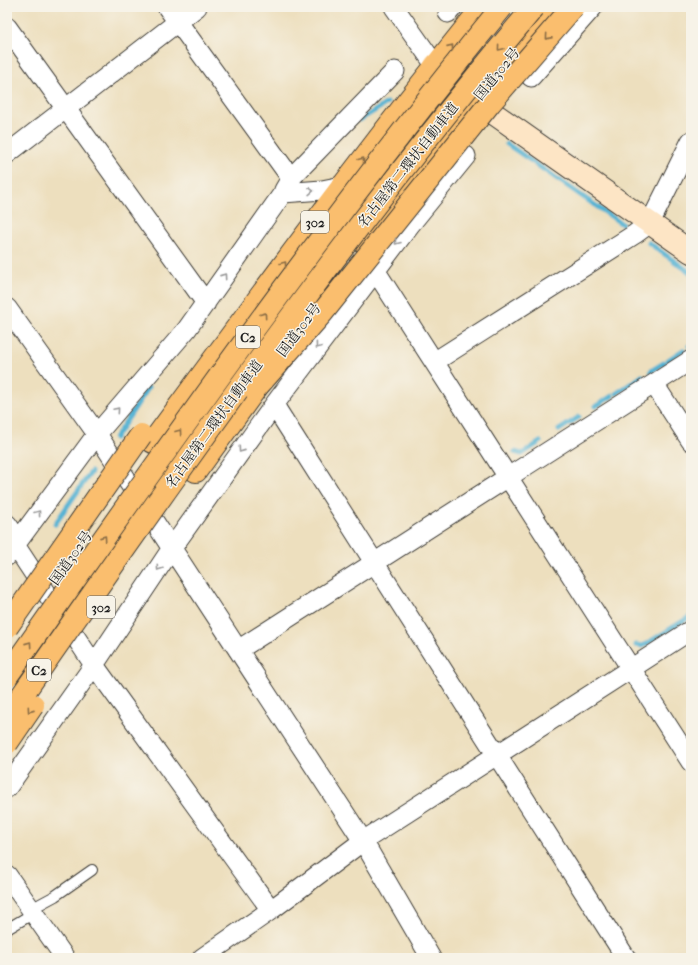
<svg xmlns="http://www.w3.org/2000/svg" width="698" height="965" font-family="'IM FELL French Canon','Noto Serif JP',serif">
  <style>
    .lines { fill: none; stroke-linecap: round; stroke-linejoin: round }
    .stream { stroke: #55b2d3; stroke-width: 5 }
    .lane-casing { stroke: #3b3934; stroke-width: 12 }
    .street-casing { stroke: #3b3934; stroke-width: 21 }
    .secondary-casing { stroke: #3b3934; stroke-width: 24 }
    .highway-casing { stroke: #3b3934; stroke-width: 24 }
    .lane { stroke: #fff; stroke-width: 10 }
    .street { stroke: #fff; stroke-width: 19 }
    .secondary { stroke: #fde5c5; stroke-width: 22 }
    .highway { stroke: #fabe6e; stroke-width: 22 }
    .highway-bridge-casing { stroke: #3b3934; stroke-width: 24; stroke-linecap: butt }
    .highway-bridge { stroke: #fabe6e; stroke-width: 22 }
    .oneway { stroke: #8b6d45 }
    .oneway2 { stroke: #999 }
    .labels { text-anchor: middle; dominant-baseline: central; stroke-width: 3; stroke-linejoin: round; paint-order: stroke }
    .shield { fill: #f7f3e8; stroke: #5e5c59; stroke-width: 1 }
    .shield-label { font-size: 13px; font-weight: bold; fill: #1c1c1c }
    .street-label { font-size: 14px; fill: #1c1c1c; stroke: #f7f3e8 }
  </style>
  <rect width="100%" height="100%" fill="#f7f3e8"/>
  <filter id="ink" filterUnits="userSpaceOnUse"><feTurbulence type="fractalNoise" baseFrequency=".025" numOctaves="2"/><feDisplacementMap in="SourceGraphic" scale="8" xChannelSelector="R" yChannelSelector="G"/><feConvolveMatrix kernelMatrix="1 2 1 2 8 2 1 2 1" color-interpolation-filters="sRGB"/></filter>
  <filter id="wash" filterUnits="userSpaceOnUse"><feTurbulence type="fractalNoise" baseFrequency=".012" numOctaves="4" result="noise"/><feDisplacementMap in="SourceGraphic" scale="16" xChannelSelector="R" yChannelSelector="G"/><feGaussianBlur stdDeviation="0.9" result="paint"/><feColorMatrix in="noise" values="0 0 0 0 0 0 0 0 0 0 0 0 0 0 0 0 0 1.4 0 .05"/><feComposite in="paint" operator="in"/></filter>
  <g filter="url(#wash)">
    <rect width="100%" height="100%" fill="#eddfbe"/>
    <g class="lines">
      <path class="stream" d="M360,120L387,103
        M507,144L622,224
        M649,243L691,273
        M689,346L691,345
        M668,360L683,350
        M651,371L664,363
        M617,393L642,376
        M596,406L612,396
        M559,430L579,417
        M115,438L148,388
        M515,452L522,454L540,442
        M55,524L91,472
        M636,645L643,646L691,616"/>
    </g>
  </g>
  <g filter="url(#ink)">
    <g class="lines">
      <defs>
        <path id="lane" d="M31,909L55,896L92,870
          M7,929L34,913"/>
        <path id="street" d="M167,7L291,178
          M394,7L435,65
          M448,13L453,7
          M7,27L206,303
          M531,77L593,7
          M7,154L197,7
          M284,190L291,178L395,71
          M410,225L466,156
          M375,270L691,762
          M7,308L97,434L363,841L431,958
          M434,362L635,234L650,223L691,141
          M654,384L691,441
          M274,405L626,958
          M7,524L18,540
          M15,545L94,665L271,910
          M7,556L97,434L187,329L283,193L322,190L342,186
          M238,650L691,360
          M7,788L94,665L172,548L274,405L410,225L412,195
          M7,875L65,958
          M202,958L271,910L363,841L691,630"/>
        <path id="secondary" d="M435,65L476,101L691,252"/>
        <path id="highway" d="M365,243L413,180L551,7
          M153,442C261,295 368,148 483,7
          M196,471L267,373"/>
      </defs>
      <use href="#lane" class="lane-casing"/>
      <use href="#street" class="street-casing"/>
      <use href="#secondary" class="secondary-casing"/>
      <use href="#highway" class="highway-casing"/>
      <use href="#lane" class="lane"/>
      <use href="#street" class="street"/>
      <use href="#secondary" class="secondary"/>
      <use href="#highway" class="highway"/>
      <defs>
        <path id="highway-bridge" d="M255,389L323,312L490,103L573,7
          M7,627L141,435
          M7,676C166,449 326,222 502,7
          M7,717C175,475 344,233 534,7
          M7,743L33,705"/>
      </defs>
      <use href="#highway-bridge" class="highway-bridge-casing"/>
      <use href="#highway-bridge" class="highway-bridge"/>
    </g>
    <defs><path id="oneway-chevron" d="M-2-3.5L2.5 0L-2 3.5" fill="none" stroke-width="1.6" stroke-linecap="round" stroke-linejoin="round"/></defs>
    <g class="oneway">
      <use href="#oneway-chevron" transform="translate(548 37) rotate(131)"/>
      <use href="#oneway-chevron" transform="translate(451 47) rotate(-51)"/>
      <use href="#oneway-chevron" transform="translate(500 48) rotate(130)"/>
      <use href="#oneway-chevron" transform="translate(362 160) rotate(-52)"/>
      <use href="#oneway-chevron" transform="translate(284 264) rotate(-53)"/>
      <use href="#oneway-chevron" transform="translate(264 315) rotate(-54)"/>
      <use href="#oneway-chevron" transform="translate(179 432) rotate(-54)"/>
      <use href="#oneway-chevron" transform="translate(104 538) rotate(-55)"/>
      <use href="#oneway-chevron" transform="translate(29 644) rotate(-55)"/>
      <use href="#oneway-chevron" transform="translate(30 710) rotate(125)"/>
    </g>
    <g class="oneway2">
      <use href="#oneway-chevron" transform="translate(311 191) rotate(-1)"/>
      <use href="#oneway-chevron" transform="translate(397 242) rotate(128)"/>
      <use href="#oneway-chevron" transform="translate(224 276) rotate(-55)"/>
      <use href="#oneway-chevron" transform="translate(318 346) rotate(127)"/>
      <use href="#oneway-chevron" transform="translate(117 410) rotate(-49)"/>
      <use href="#oneway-chevron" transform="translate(241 450) rotate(125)"/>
      <use href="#oneway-chevron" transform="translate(38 513) rotate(-53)"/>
      <use href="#oneway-chevron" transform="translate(159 568) rotate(124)"/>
    </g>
  </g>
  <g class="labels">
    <g class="shield">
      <rect x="301" y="211" width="28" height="22" rx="3"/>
      <rect x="236" y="326" width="24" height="22" rx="3"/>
      <rect x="87" y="596" width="28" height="22" rx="3"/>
      <rect x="27" y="659" width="24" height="22" rx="3"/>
    </g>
    <g class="shield-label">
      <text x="315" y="222">302</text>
      <text x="248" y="337">C2</text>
      <text x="101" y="607">302</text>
      <text x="39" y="670">C2</text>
    </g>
    <g class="street-label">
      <text transform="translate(497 74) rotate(-51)">国道302号</text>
      <text transform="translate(408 165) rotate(-52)">名古屋第二環状自動車道</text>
      <text transform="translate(299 330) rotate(-53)">国道302号</text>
      <text transform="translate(214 424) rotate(-54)">名古屋第二環状自動車道</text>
      <text transform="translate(71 558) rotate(-55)">国道302号</text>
    </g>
  </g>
  <rect width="698" height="965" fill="none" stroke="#f7f3e8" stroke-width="24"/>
</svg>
